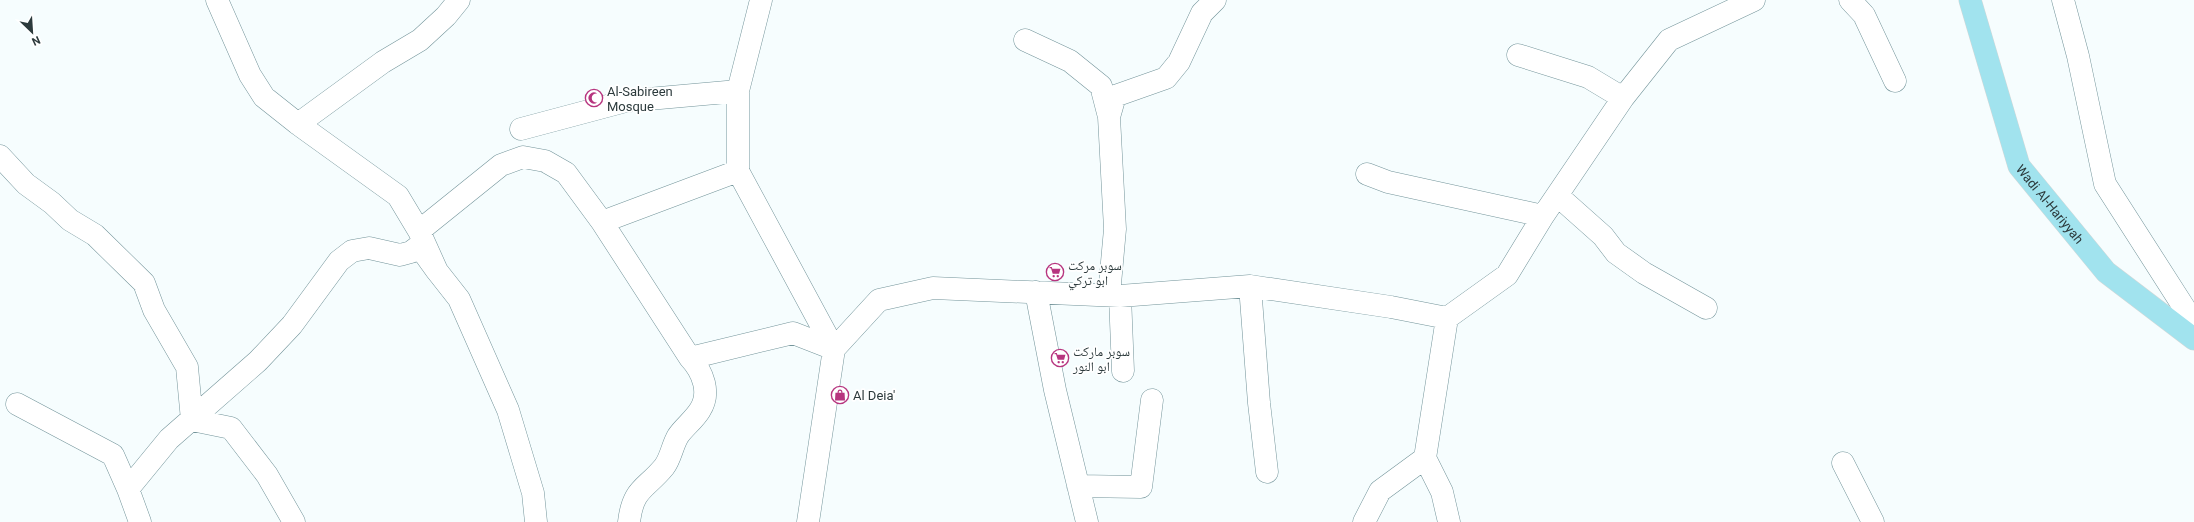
<svg xmlns="http://www.w3.org/2000/svg" width="2194" height="522" font-family="Roboto,'Noto Naskh Arabic',sans-serif">
  <style>
    .lines { fill: none; stroke-linecap: round; stroke-linejoin: round }
    .minor-casing { stroke: #73949a; stroke-width: 23 }
    .major-casing { stroke: #d5d8d8; stroke-width: 23 }
    .minor { stroke: #fff; stroke-width: 22 }
    .major { stroke: #a1e3ee; stroke-width: 22 }
    .labels { text-anchor: middle; dominant-baseline: central; stroke-width: 3.5; stroke-linejoin: round; paint-order: stroke }
    .poi-label { font-size: 13px; fill: #2c3a3c; stroke: #fff; text-anchor: start }
    .street-label { font-size: 13px; fill: #2c3a3c; stroke: #fff }
  </style>
  <rect width="100%" height="100%" fill="#f6fdfe"/>
  <g class="lines">
    <defs>
      <path id="minor" d="M217,0L250,75L264,97L298,124L398,196L419,231
        M761,0L738,91V171L834,349L808,522
        M1850,0L1864,15L1895,81
        M2063,0L2078,56L2105,184L2194,323
        M1025,40L1070,61L1101,86L1109,117
        M1518,55L1588,77L1623,98
        M298,124L383,62L420,40L446,16L459,0
        M521,129L626,101L738,91
        M0,156L26,184L52,203L70,220L95,235L144,283L154,310L187,367L192,420L231,428L267,475L294,522
        M1367,174L1388,182L1543,216
        M1558,196L1603,236L1616,253L1644,273L1706,308
        M602,222L738,171
        M437,271L459,299L508,410L533,493L536,522
        M1250,286L1259,403L1267,472
        M1036,292L1055,390L1087,522
        M1109,295L1115,229L1109,117L1115,96L1166,78L1179,62L1202,13L1215,0
        M1120,296L1123,371
        M690,358L793,333L834,349L879,300L933,288L1120,296L1250,286L1391,307L1447,318L1507,275L1543,216L1623,98L1669,40L1754,0
        M17,404L113,455L128,489
        M1425,458L1442,492L1449,522
        M1843,463L1873,522
        M1078,486L1141,487L1152,400
        M140,522L128,489L169,439L258,361L292,325L339,261L352,251L369,248L400,255L411,252L419,246L437,271L419,231L501,165L523,157L545,161L566,173L602,222L690,358C703,372 711,393 700,410C694,420 684,427 678,436C672,446 671,458 664,467C645,490 633,488 629,522
        M1364,522L1380,491L1425,458L1447,318"/>
      <g id="major">
        <path id="s1" d="M1970,0L2019,166L2106,272L2194,339"/>
      </g>
    </defs>
    <use href="#minor" class="minor-casing"/>
    <use href="#major" class="major-casing"/>
    <use href="#minor" class="minor"/>
    <use href="#major" class="major"/>
  </g>
  <defs>
    <symbol id="mosque-ring" viewBox="-11 -11 22 22"><circle r="9.5" fill="#fff" stroke="#b7357f" stroke-width="1.5"/><path d="M3.5-4.9A6 6 0 1 0 3.5 4.9A5 5 0 1 1 3.5-4.9Z" fill="#b7357f"/></symbol>
    <symbol id="supermarket-ring" viewBox="-11 -11 22 22"><circle r="9.5" fill="#fff" stroke="#b7357f" stroke-width="1.5"/><path d="M-6-5.5h2.5l.6 2H6L4.5 2H-2.5L-4.4-4H-6ZM-1.5 3.2a1.3 1.3 0 1 0 .1 0ZM3 3.2a1.3 1.3 0 1 0 .1 0Z" fill="#b7357f"/></symbol>
    <symbol id="shop-ring" viewBox="-11 -11 22 22"><circle r="9.5" fill="#fff" stroke="#b7357f" stroke-width="1.5"/><path d="M-5-2.5h2.3a2.7 3.5 0 0 1 5.4 0H5L5.5 6h-11ZM-1.5-2.5h3a1.5 2.3 0 0 0-3 0Z" fill="#b7357f"/></symbol>
  </defs>
  <g fill-rule="evenodd">
    <use href="#mosque-ring" x="584" y="88" width="20" height="20"/>
    <use href="#supermarket-ring" x="1045" y="262" width="20" height="20"/>
    <use href="#supermarket-ring" x="1050" y="348" width="20" height="20"/>
    <use href="#shop-ring" x="830" y="385" width="20" height="20"/>
  </g>
  <g class="labels">
    <g class="poi-label">
      <text x="607" y="91">Al-Sabireen<tspan x="607" dy="15">Mosque</tspan></text>
      <text x="1068" y="265">سوبر مركت<tspan x="1068" dy="15">ابو تركي</tspan></text>
      <text x="1073" y="351">سوبر ماركت<tspan x="1073" dy="15">ابو النور</tspan></text>
      <text x="853" y="395">Al Deia'</text>
    </g>
    <g class="street-label">
      <text stroke="none"><textPath href="#s1" startOffset="222">Wadi Al-Hariyyah</textPath></text>
    </g>
  </g>
  <g transform="translate(32 32) rotate(155)" stroke="#ffffff" stroke-width="3" paint-order="stroke">
  <path d="M0-3L7 15L0 10L-7 15Z" fill="#2c3a3c"/>
  <text y="-6" font-size="11" font-weight="bold" text-anchor="middle" fill="#2c3a3c">N</text>
  </g>
</svg>
